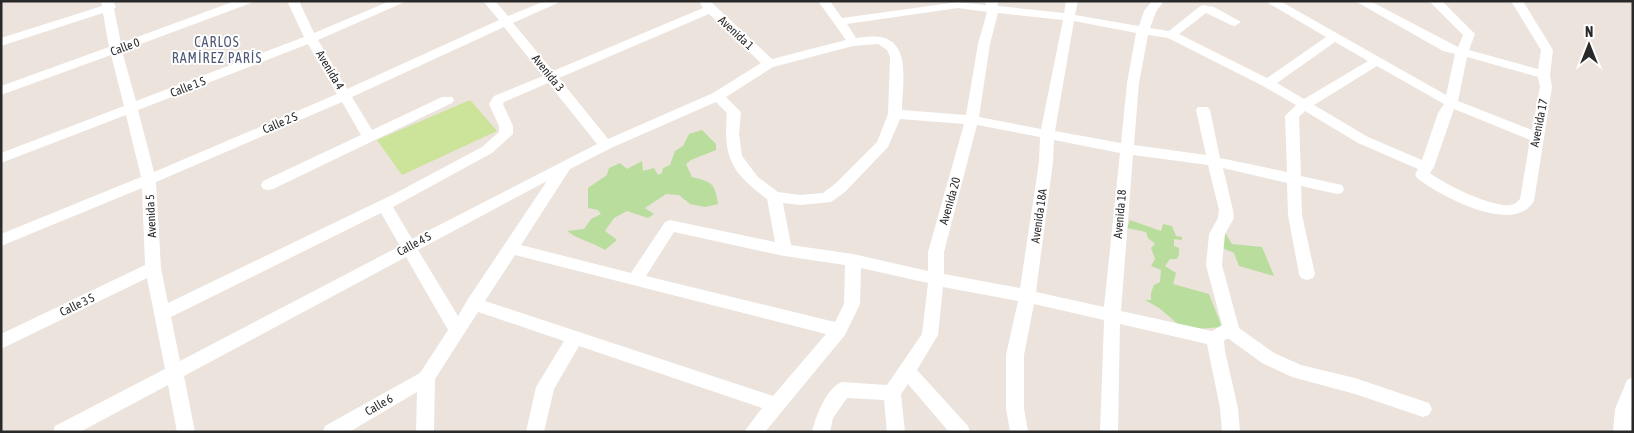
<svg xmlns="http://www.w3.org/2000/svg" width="1634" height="433" font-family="'Asap Condensed',sans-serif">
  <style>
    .green { fill: #b9dd9d }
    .pitch { fill: #cbe499 }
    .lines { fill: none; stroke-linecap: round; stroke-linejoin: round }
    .minor { fill: #fff; fill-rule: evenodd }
    .labels { text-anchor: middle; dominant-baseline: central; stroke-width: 4; stroke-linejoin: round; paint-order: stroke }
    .street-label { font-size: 12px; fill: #292929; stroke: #fff }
    .neighbourhood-label { font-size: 14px; letter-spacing: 1px; fill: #4d5977; stroke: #fff }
  </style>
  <rect width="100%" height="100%" fill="#ebe3dc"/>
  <path class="green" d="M702,130L716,144V150L691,160L686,164L692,177C712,182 715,183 718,204L705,207L690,204L679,195L666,194L645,208L654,214L648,218L627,211L614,218L605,231L617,240L605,250C593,242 578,240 567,231L584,229L591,219L601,214L598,210L588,208V188L607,175L609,168L620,163L627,169L642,161L643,171L654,168L658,175L662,173L663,168L670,165L675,151L683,146L689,134Z
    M1130,220L1161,231L1163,224L1172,226L1176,236L1182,237V240L1174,239V246L1179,248V254L1177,259H1170L1165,266L1176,273L1173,284L1209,294L1222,327L1185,330L1159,308L1145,300H1151V293L1154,285L1160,282L1161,270L1151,266L1155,259L1151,248L1155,244L1148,238L1146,232L1127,228Z
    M1225,233L1232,244L1262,247L1274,276L1239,266L1234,253L1220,247Z"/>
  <path class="pitch" d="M470,100L497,131L402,175L377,140Z"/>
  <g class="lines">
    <path class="minor" d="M101,1H113L116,7L114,9L121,43L235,1H253L251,3L122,51L136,101L304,37L287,1H299L314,33L390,1H407L318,40L347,89L499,20L483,1H495L508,16L545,1H562L513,23L553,71L703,8L699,1H710L772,59L846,40L818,1H830L842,18L958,2L986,5L985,1H997L998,6L1064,13L1066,1H1078L1075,15L1139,26L1144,11L1152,1H1164L1156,12L1150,28L1169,31L1199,7L1203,5L1214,7L1241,22L1235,26L1231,25L1206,13L1179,34L1267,78L1326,37L1265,1H1280L1446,95L1455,54L1443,51L1355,1H1370L1458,47L1463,35L1429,1H1442L1475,34L1469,50L1538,69L1541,50L1511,1H1523L1553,50L1550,75L1552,87L1534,201C1514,236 1440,196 1417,178L1415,174L1418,169L1358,143L1305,111L1299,117L1301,176L1342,185L1344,189L1342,193L1337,194L1301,186L1302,215L1315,274L1313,278L1307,280L1301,278L1299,274L1288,215L1287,183L1223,168L1233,210L1234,218L1225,234L1222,265L1239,328L1274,353L1301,365L1355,378L1429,403L1432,409L1429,415L1423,417L1355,394L1292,377L1262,363L1229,339H1226L1224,341L1225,351L1238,408L1240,432H1222L1220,408L1207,344L1120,324L1118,432H1100L1104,320L1034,304L1024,355V408L1028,432H1010L1006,408V355L1018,301L943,287L938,335L917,370L968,426L970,432H949L908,384L901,394L905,432H887L884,400L847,398L833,418L830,432H812C816,416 826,388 842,382L887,385L922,334L928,283L861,268L860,304L845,335L765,432H744L762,408L579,346L554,389L544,432H526L536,387L564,341L478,312L435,379L434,432H416L417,392L349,432H323L325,426L420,373L448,330L406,257L184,376L195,432H177L168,385L80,432H53L55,426L165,369L147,278L1,349V334L145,265L142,188L1,246V234L141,177L126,115L1,163V153L124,106L111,55L1,95V86L109,47L103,13L1,46V38L102,6ZM958,8L987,12L978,44L966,115L902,110C902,86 912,42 880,37C872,36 864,37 856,38L847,24ZM998,13L1063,20L1041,129L979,117L990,44ZM709,14L761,63L713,93L608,139L559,78ZM1074,21L1136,33L1127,83L1121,143L1055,131ZM504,27L543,76L494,96L489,104L499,126V132L482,147L394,194L168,303L161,268L156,182L342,102L361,135L263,181L261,185L263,189L268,190L273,189L452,103L454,100L452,97H442L372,130L352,97ZM1148,35L1168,38L1263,86L1296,105L1285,116L1287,172L1220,158L1210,110L1208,107H1198L1196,110L1206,155L1134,145L1139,83ZM1335,42L1368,61L1304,99L1277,83ZM308,44L337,94L154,172L138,110ZM878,44L887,50L890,57L888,114L877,142L835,184L823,193L800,195L778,192L758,177L742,156L739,134L741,112L726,97L773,67L853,46ZM1467,57L1538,77L1540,87L1532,130L1458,101ZM1377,66L1444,104L1438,113L1422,160L1368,137L1314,105ZM548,83L597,144L412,239L393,207L492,153L513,134V126L503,104L504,102ZM716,102L727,113C723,158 731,172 767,199L775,242L670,220L665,222L631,273L521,245L570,169L611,148ZM1454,109L1530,140L1520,199C1519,200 1515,204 1514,204C1498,211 1444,184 1430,173L1434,167ZM900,119L964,124L928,252V271L853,254L791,245L783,203L800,205L831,202L845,192L888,147ZM977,125L1040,137L1039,162L1020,288L944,274V252ZM1054,140L1120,153L1104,307L1036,292L1053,162ZM1133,155L1208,165L1219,210L1218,218L1209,234L1206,265L1222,325L1212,331L1121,311ZM547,181L468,299L458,316L418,250ZM381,213L400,246L180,361L171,317ZM674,232L784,256L845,265L844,304L835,322L646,276ZM515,255L826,334L773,396L485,301Z
      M1633,377L1631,432H1613L1615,409L1627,380Z"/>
  </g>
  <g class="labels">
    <g class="street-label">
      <text transform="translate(736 33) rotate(43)">Avenida 1</text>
      <text transform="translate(125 47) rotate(-20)">Calle 0</text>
      <text transform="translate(330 70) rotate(59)">Avenida 4</text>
      <text transform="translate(548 73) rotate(51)">Avenida 3</text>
      <text transform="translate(188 87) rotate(-21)">Calle 1 S</text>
      <text transform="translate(280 123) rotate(-23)">Calle 2 S</text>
      <text transform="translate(1539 123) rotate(-79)">Avenida 17</text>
      <text transform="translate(950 201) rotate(-74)">Avenida 20</text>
      <text transform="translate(1120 214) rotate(-85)">Avenida 18</text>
      <text transform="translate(151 216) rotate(-93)">Avenida 5</text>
      <text transform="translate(1039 216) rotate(-82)">Avenida 18A</text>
      <text transform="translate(414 244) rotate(-28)">Calle 4 S</text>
      <text transform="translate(77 305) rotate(-26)">Calle 3 S</text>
      <text transform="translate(379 405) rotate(-30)">Calle 6</text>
    </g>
    <g class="neighbourhood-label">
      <text x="217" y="42">CARLOS<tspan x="217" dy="16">RAMÍREZ PARÍS</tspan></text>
    </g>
  </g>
  <rect width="1634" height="433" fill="none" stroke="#292929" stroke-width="5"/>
  <g transform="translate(1589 45)" stroke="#ffffff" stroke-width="4" paint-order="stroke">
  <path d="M0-4L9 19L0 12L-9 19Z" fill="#292929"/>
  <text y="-8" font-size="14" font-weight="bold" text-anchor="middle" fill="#292929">N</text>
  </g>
</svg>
